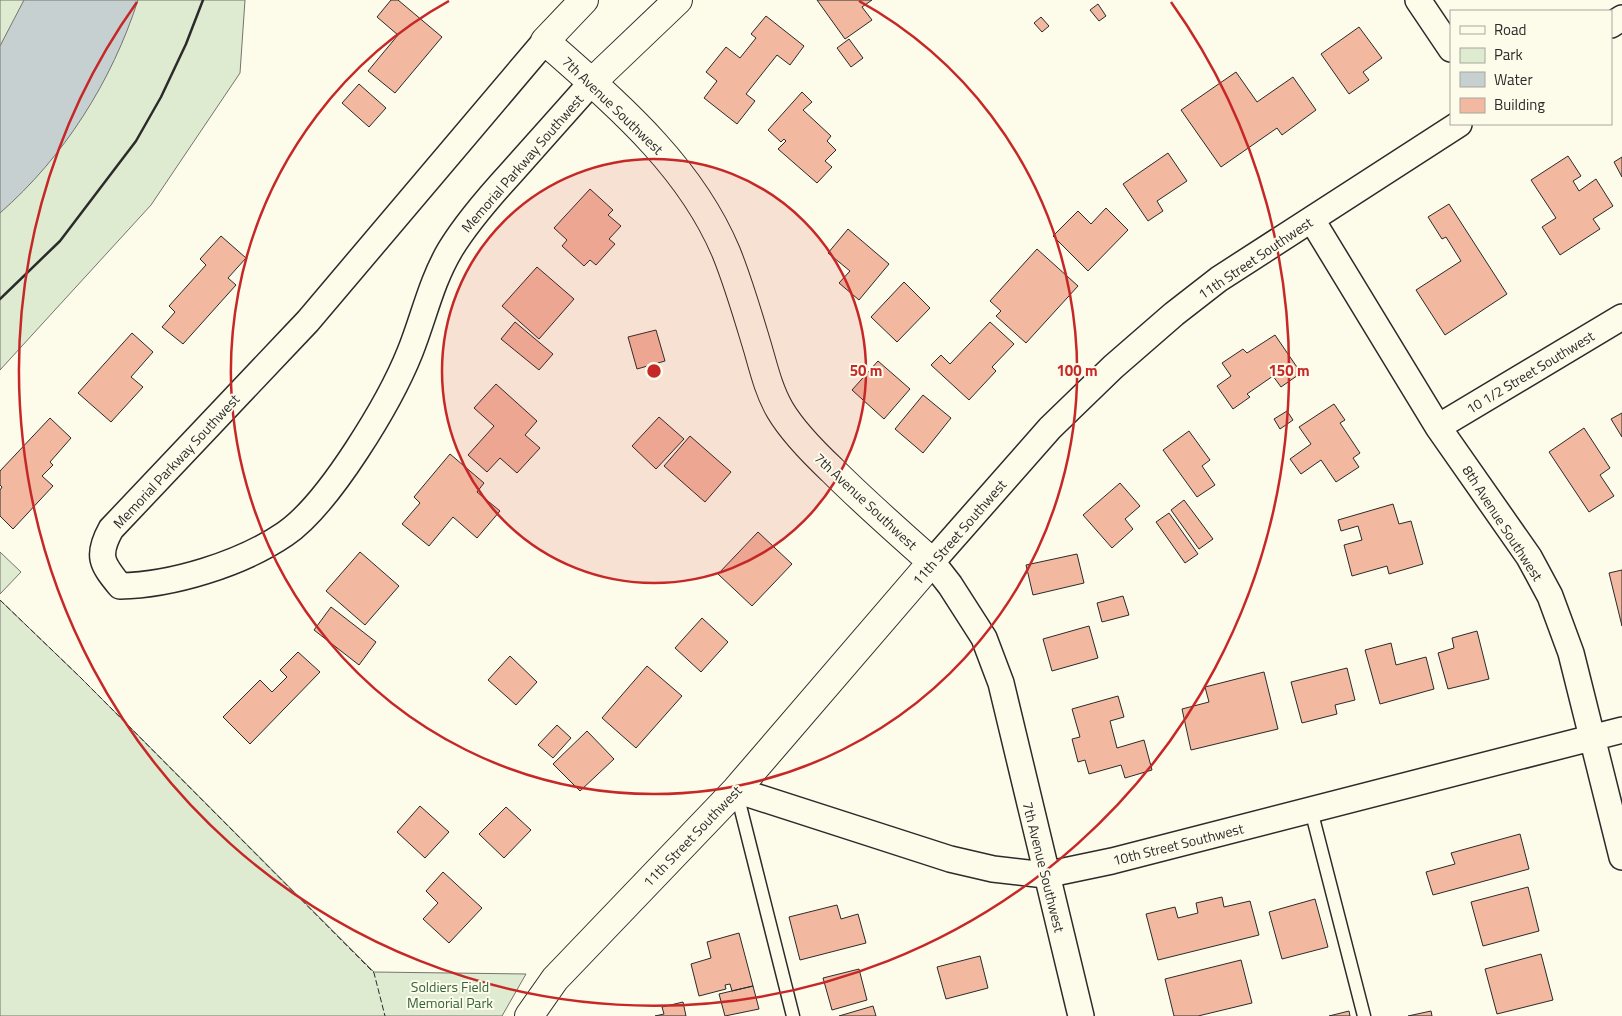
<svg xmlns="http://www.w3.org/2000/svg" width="1622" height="1016" font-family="'Titillium Web',sans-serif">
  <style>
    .green { fill: #deebd1; stroke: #74746e }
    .water { fill: #c7d0d0; stroke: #74746e }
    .building { fill: #f2b8a0; stroke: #2b2b2b }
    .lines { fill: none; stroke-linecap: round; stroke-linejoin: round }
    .service-casing { stroke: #2b2b2b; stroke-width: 15 }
    .minor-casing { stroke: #2b2b2b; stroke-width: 28 }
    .tertiary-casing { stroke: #2b2b2b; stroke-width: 30 }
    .service { stroke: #fdfbea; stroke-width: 12 }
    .minor { stroke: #fdfbea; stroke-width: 25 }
    .tertiary { stroke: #fdfbea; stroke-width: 28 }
    .fence { stroke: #2b2b2b; stroke-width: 1; stroke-dasharray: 6 2.5; stroke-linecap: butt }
    .wall { stroke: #2b2b2b; stroke-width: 2.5 }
    .ring { fill: none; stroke: #c62828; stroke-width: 2.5 }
    .labels { text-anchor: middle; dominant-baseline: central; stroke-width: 4; stroke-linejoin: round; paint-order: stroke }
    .street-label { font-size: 14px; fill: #2b2b2b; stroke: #fdfbea }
    .park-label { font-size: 14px; fill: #34623c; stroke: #fdfbea }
    .centre { fill: #c62828; stroke: #fdfbea; stroke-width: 2.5 }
    .ring-label { font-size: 15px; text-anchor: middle; font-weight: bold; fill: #c62828; stroke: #fdfbea; stroke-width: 4; stroke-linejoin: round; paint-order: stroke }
  </style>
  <rect width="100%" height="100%" fill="#fdfbea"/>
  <path class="green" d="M0,0H245L240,73L151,205L0,370Z
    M0,552L21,572L0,594Z
    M0,600L81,678L374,972L526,974L502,1016H0Z"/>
  <path class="water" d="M24,0H138C112,81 64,157 0,213V46Z"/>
  <path class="building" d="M391,0H398L442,37L395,93L368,71L398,35L377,17Z
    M817,0H872L862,7L872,20L845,39Z
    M1098,4L1106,16L1099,21L1090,10Z
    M766,16L804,46L790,65L777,55L746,94L755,101L737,124L704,98L717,81L706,72L726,47L740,58L756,38L751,34Z
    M1041,17L1049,26L1042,32L1034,23Z
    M1359,27L1382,58L1363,72L1369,80L1349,94L1321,54Z
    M849,39L863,58L851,67L837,48Z
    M1236,72L1257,102L1293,77L1316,110L1282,135L1277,128L1221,167L1181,110Z
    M359,84L386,108L369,127L342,103Z
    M802,92L812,102L803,110L831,136L827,141L836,150L825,161L832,167L817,183L778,149L786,141L784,139L781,142L768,130Z
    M1168,153L1187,181L1157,201L1163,211L1148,221L1123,184Z
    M1568,156L1581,176L1573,181L1579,191L1596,179L1613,206L1593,219L1600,229L1560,255L1542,227L1556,218L1531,180Z
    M1622,157V177L1614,162Z
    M590,189L613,210L608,215L621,226L609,239L615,244L596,265L590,260L584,266L562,246L567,240L554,228Z
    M1449,204L1507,294L1445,335L1416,290L1461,261L1446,237L1442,239L1428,217Z
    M1106,208L1128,230L1088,271L1053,236L1078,211L1091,224Z
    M848,229L889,264L859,300L839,283L850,271L828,253Z
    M221,236L246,258L228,278L236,285L183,344L162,327L175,312L169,306L206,265L200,259Z
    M1037,249L1078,286L1026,343L996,316L1001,311L990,301Z
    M537,267L574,299L539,339L502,306Z
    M904,282L930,308L897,342L871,317Z
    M515,322L553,354L539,370L501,339Z
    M990,322L1014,344L992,367L996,371L969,400L931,365L941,355L950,364Z
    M656,330L665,361L637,369L628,337Z
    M132,333L153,352L131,377L143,387L111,422L78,393Z
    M1275,335L1301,373L1281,387L1273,376L1247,394L1250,397L1233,409L1217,386L1231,376L1222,363L1243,349L1247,353Z
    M878,361L910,389L884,419L852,390Z
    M496,384L537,421L525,435L540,448L517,473L500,458L487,472L468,455L494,426L474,408Z
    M923,395L951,418L923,453L895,429Z
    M1334,404L1345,420L1340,423L1360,453L1353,458L1359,467L1336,482L1321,460L1301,474L1290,459L1311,444L1299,427Z
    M1287,411L1293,420L1280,429L1274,419Z
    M1622,413V437L1611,419Z
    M659,417L684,439L656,469L632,446Z
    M50,418L71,438L50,462L53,465L42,476L53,486L13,529L0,516V490L2,487L0,485V471Z
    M1584,428L1610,468L1600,475L1614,496L1589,512L1549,452Z
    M1189,431L1210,460L1202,466L1215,485L1197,497L1163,450Z
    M690,436L731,472L705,502L664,466Z
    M450,454L484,483L477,492L500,511L477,538L453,517L429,546L402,524L420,503L414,497Z
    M1120,483L1140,506L1125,519L1133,529L1112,548L1083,515Z
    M1184,500L1213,539L1199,549L1171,510Z
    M1393,504L1399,524L1411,521L1423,564L1389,574L1387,566L1352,576L1344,545L1362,540L1358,526L1341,531L1338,520Z
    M1169,513L1198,554L1185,563L1156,522Z
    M758,532L792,564L752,606L718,574Z
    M360,552L399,586L365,625L326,591Z
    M1077,554L1084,583L1033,595L1026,565Z
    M1622,570V626L1609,573Z
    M1123,596L1129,615L1102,622L1097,603Z
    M331,607L376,642L359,665L314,630Z
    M702,618L728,642L701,672L675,648Z
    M1089,626L1098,658L1052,671L1043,639Z
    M1477,631L1489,679L1448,689L1438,653L1454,648L1452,638Z
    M1391,643L1396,665L1426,657L1434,689L1380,704L1365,650Z
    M298,652L320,672L250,744L223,717L260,680L272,692L287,677L280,670Z
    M510,656L537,682L516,705L488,680Z
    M647,666L682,696L636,748L602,718Z
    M1347,668L1355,700L1335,705L1337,714L1302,723L1291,682Z
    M1264,672L1278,729L1191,750L1182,709L1209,702L1205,687Z
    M1118,696L1124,717L1110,721L1117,748L1144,740L1152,770L1125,778L1121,765L1089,774L1085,760L1078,762L1072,739L1080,737L1072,709Z
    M557,725L571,738L553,758L538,745Z
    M587,731L614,759L580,791L553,764Z
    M420,806L449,832L425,858L397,832Z
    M506,807L531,830L504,858L479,834Z
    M1520,834L1529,869L1433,895L1426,872L1455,864L1451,853Z
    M443,872L482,908L449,943L423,919L438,903L426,891Z
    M1528,887L1539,931L1483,946L1471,902Z
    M1222,897L1224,907L1250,901L1259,935L1158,960L1146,914L1175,907L1178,918L1198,913L1196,903Z
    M1315,899L1328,947L1282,959L1269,912Z
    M837,905L841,919L858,914L866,943L800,960L789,917Z
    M739,933L753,986L732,991L730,984L725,985L726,989L699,996L691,964L711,958L707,942Z
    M1541,954L1553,1000L1497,1014L1485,969Z
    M980,956L988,988L946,999L937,967Z
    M1241,960L1252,1003L1198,1016H1174L1165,979Z
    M859,969L867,1000L832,1010L823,978Z
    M753,986L759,1009L725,1016L719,994Z
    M683,1002L686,1016H655L664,1014L662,1007Z
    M873,1006L876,1016H839Z
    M1349,1011L1350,1016H1329Z
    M1431,1011L1432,1016H1408Z"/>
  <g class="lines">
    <defs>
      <path id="service" d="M736,790L793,1016
        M1311,810L1364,1016"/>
      <path id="minor" d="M1418,0L1451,49
        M1611,25L1622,18
        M545,41L308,321L111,529C96,556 102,564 120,586C172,585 241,564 285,534C329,504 390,402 410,352C424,317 431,282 450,250C467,222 489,197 511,173C538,143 565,112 592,82
        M1312,220L1438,427L1529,557L1550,596L1571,653L1622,857
        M1438,427L1622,317
        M736,790L950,859L993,869L1045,875L1112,861L1622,730
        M1081,1016L1001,683L984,638L950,585L932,562L1050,428L1113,367L1174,314L1219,279L1459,124"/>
      <path id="tertiary" d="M592,82L678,0
        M529,1016L555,979L736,790L932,562C898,532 864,502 832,470C813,452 793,432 780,410C769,391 764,370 758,349C748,316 739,284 726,252C689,164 615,103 545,41L584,0"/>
    </defs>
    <use href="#service" class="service-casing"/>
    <use href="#minor" class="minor-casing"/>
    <use href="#tertiary" class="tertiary-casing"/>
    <use href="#service" class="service"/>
    <use href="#minor" class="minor"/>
    <use href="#tertiary" class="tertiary"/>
    <path class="fence" d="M0,600L81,678L374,973L385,1016"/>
    <path class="wall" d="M0,299L60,241L136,141L161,97L186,44L203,0"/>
  </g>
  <circle cx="654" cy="371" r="212" fill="#c62828" fill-opacity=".12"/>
  <g class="ring">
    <circle cx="654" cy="371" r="212"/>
    <path d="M859 1A423 423 0 1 1 449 1"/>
    <path d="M1171 2A635 635 0 1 1 137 2"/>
  </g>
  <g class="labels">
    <g class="street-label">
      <text transform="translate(613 105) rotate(44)">7th Avenue Southwest</text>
      <text transform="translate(522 163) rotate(-49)">Memorial Parkway Southwest</text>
      <text transform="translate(1255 258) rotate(-34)">11th Street Southwest</text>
      <text transform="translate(1530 372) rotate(-31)">10 1/2 Street Southwest</text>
      <text transform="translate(176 461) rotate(-47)">Memorial Parkway Southwest</text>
      <text transform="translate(866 501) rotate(43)">7th Avenue Southwest</text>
      <text transform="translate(1503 523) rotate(57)">8th Avenue Southwest</text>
      <text transform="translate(959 532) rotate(-49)">11th Street Southwest</text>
      <text transform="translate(692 836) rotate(-46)">11th Street Southwest</text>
      <text transform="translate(1178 844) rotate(-14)">10th Street Southwest</text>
      <text transform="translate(1044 867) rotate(76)">7th Avenue Southwest</text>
    </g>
    <g class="park-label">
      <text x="450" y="986">Soldiers Field<tspan x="450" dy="16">Memorial Park</tspan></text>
    </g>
  </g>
  <circle cx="654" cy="371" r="8" class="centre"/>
  <g class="ring-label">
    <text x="866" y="376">50 m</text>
    <text x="1077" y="376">100 m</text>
    <text x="1289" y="376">150 m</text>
  </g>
  <rect x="1450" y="10" width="162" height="115" fill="#fdfbea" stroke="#a9a89e"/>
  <rect x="1460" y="26" width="25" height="8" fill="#fdfbea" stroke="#a9a89e"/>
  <text x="1494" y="35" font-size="15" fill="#2b2b2b">Road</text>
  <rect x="1460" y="48" width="25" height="15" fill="#deebd1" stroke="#a9a89e"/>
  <text x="1494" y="60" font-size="15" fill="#2b2b2b">Park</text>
  <rect x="1460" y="72" width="25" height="15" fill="#c7d0d0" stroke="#a9a89e"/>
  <text x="1494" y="85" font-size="15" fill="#2b2b2b">Water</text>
  <rect x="1460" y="98" width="25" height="15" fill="#f2b8a0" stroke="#a9a89e"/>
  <text x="1494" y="110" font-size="15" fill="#2b2b2b">Building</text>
</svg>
